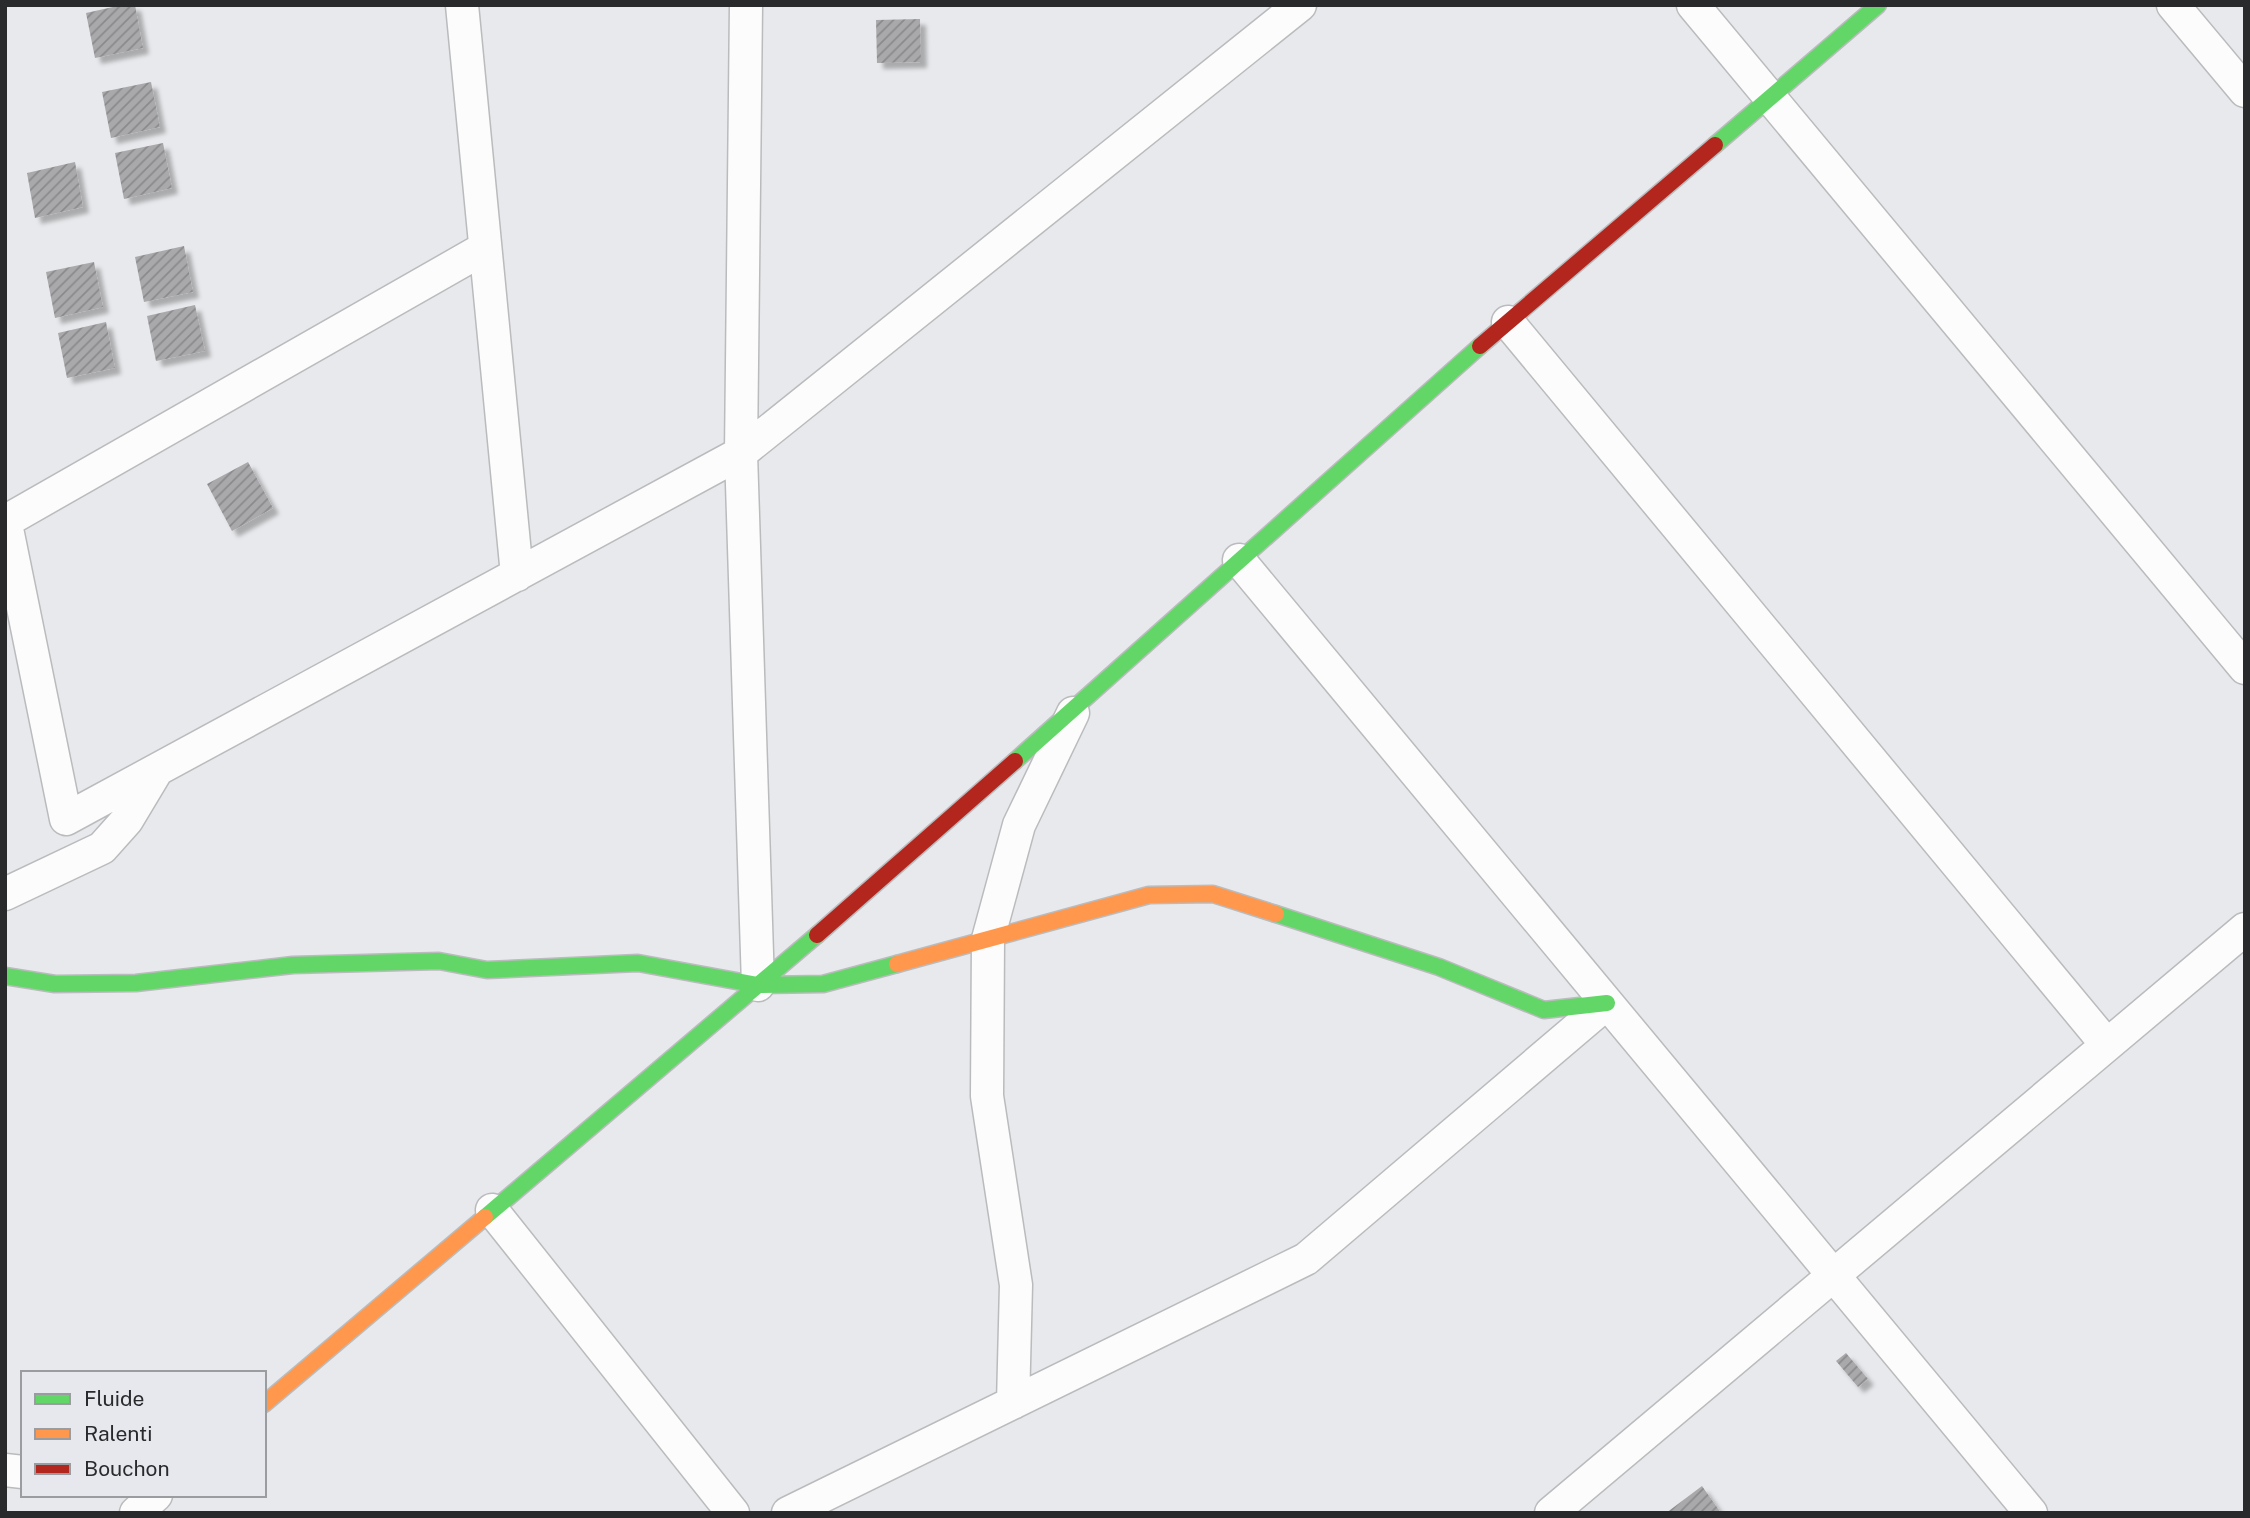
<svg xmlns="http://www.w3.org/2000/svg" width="2250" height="1518" font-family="'Public Sans',sans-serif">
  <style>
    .building { fill: url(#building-hatch); filter: url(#shadow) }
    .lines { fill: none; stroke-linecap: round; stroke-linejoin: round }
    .street-casing { stroke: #babbbd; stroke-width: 35 }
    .fast-casing { stroke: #babbbd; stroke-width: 19 }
    .slow-casing { stroke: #babbbd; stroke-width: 19 }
    .jam-casing { stroke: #babbbd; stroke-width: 19 }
    .street { stroke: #fcfcfc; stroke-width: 32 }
    .fast { stroke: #63d668; stroke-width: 16 }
    .slow { stroke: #ff974d; stroke-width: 16 }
    .jam { stroke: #b3261e; stroke-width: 16 }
  </style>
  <defs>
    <pattern id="building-hatch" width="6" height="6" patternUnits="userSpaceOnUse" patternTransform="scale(1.75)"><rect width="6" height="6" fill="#a9a8aa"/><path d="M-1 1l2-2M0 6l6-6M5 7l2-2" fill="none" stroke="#8a898b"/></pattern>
    <filter id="shadow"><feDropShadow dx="6" dy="6" stdDeviation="2" flood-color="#0004"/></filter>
  </defs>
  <rect width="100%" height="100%" fill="#e8e9ec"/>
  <path class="building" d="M122,5H135L143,48L95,58L86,13Z
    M920,19L921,62L877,63L876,20Z
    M151,82L160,127L111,138L102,92Z
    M163,143L172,188L124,199L115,153Z
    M75,162L83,207L35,218L27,173Z
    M184,246L193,292L144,302L135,257Z
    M94,262L103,307L55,318L46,272Z
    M195,305L205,351L156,361L147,316Z
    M106,322L115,368L67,378L58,333Z
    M248,462L273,508L232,531L207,484Z
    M1846,1353L1868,1379L1858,1387L1836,1361Z
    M1702,1486L1721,1513H1666Z"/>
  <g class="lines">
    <defs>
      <path id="street" d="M462,5L517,575
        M1693,5L2245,668
        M2173,5L2245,91
        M1508,322L2107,1045
        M5,519L66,819L741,453L746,5
        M6,521L485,248
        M1239,560L2031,1513
        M5,894L102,848L127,820L157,770
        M758,985L741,453L1300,5
        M492,1210L733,1513
        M1013,1403L1016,1285L987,1096L988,939L1019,825L1073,713
        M5,1470L23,1472
        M136,1513L156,1495
        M788,1513L1306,1259L1607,1003
        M1551,1513L2245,929"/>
      <path id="fast" d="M1715,145L1878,5
        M1015,761L1480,346
        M1276,914L1439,967L1544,1010L1607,1003
        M5,976L55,984L136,983L293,965L439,961L487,970L638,963L758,985L823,984L897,964
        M485,1217L817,935"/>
      <path id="slow" d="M897,964L1149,895L1213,894L1276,914
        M264,1404L485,1217"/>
      <path id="jam" d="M1480,346L1715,145
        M817,935L1015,761"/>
    </defs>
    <use href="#street" class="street-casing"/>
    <use href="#fast" class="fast-casing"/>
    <use href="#slow" class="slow-casing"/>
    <use href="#jam" class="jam-casing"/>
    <use href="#street" class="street"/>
    <use href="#fast" class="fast"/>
    <use href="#slow" class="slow"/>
    <use href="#jam" class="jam"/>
  </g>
  <rect width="2250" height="1518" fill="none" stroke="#292a2c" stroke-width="14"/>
  <rect x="21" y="1371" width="245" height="126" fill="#e6e8ee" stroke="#9a9ca0" stroke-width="2"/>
  <rect x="35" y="1394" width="35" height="10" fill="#63d668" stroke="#9a9ca0" stroke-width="2"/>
  <text x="84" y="1406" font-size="21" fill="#292a2c">Fluide</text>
  <rect x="35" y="1429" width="35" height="10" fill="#ff974d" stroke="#9a9ca0" stroke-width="2"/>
  <text x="84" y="1441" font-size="21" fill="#292a2c">Ralenti</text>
  <rect x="35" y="1464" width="35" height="10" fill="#b3261e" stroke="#9a9ca0" stroke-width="2"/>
  <text x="84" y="1476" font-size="21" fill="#292a2c">Bouchon</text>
</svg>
